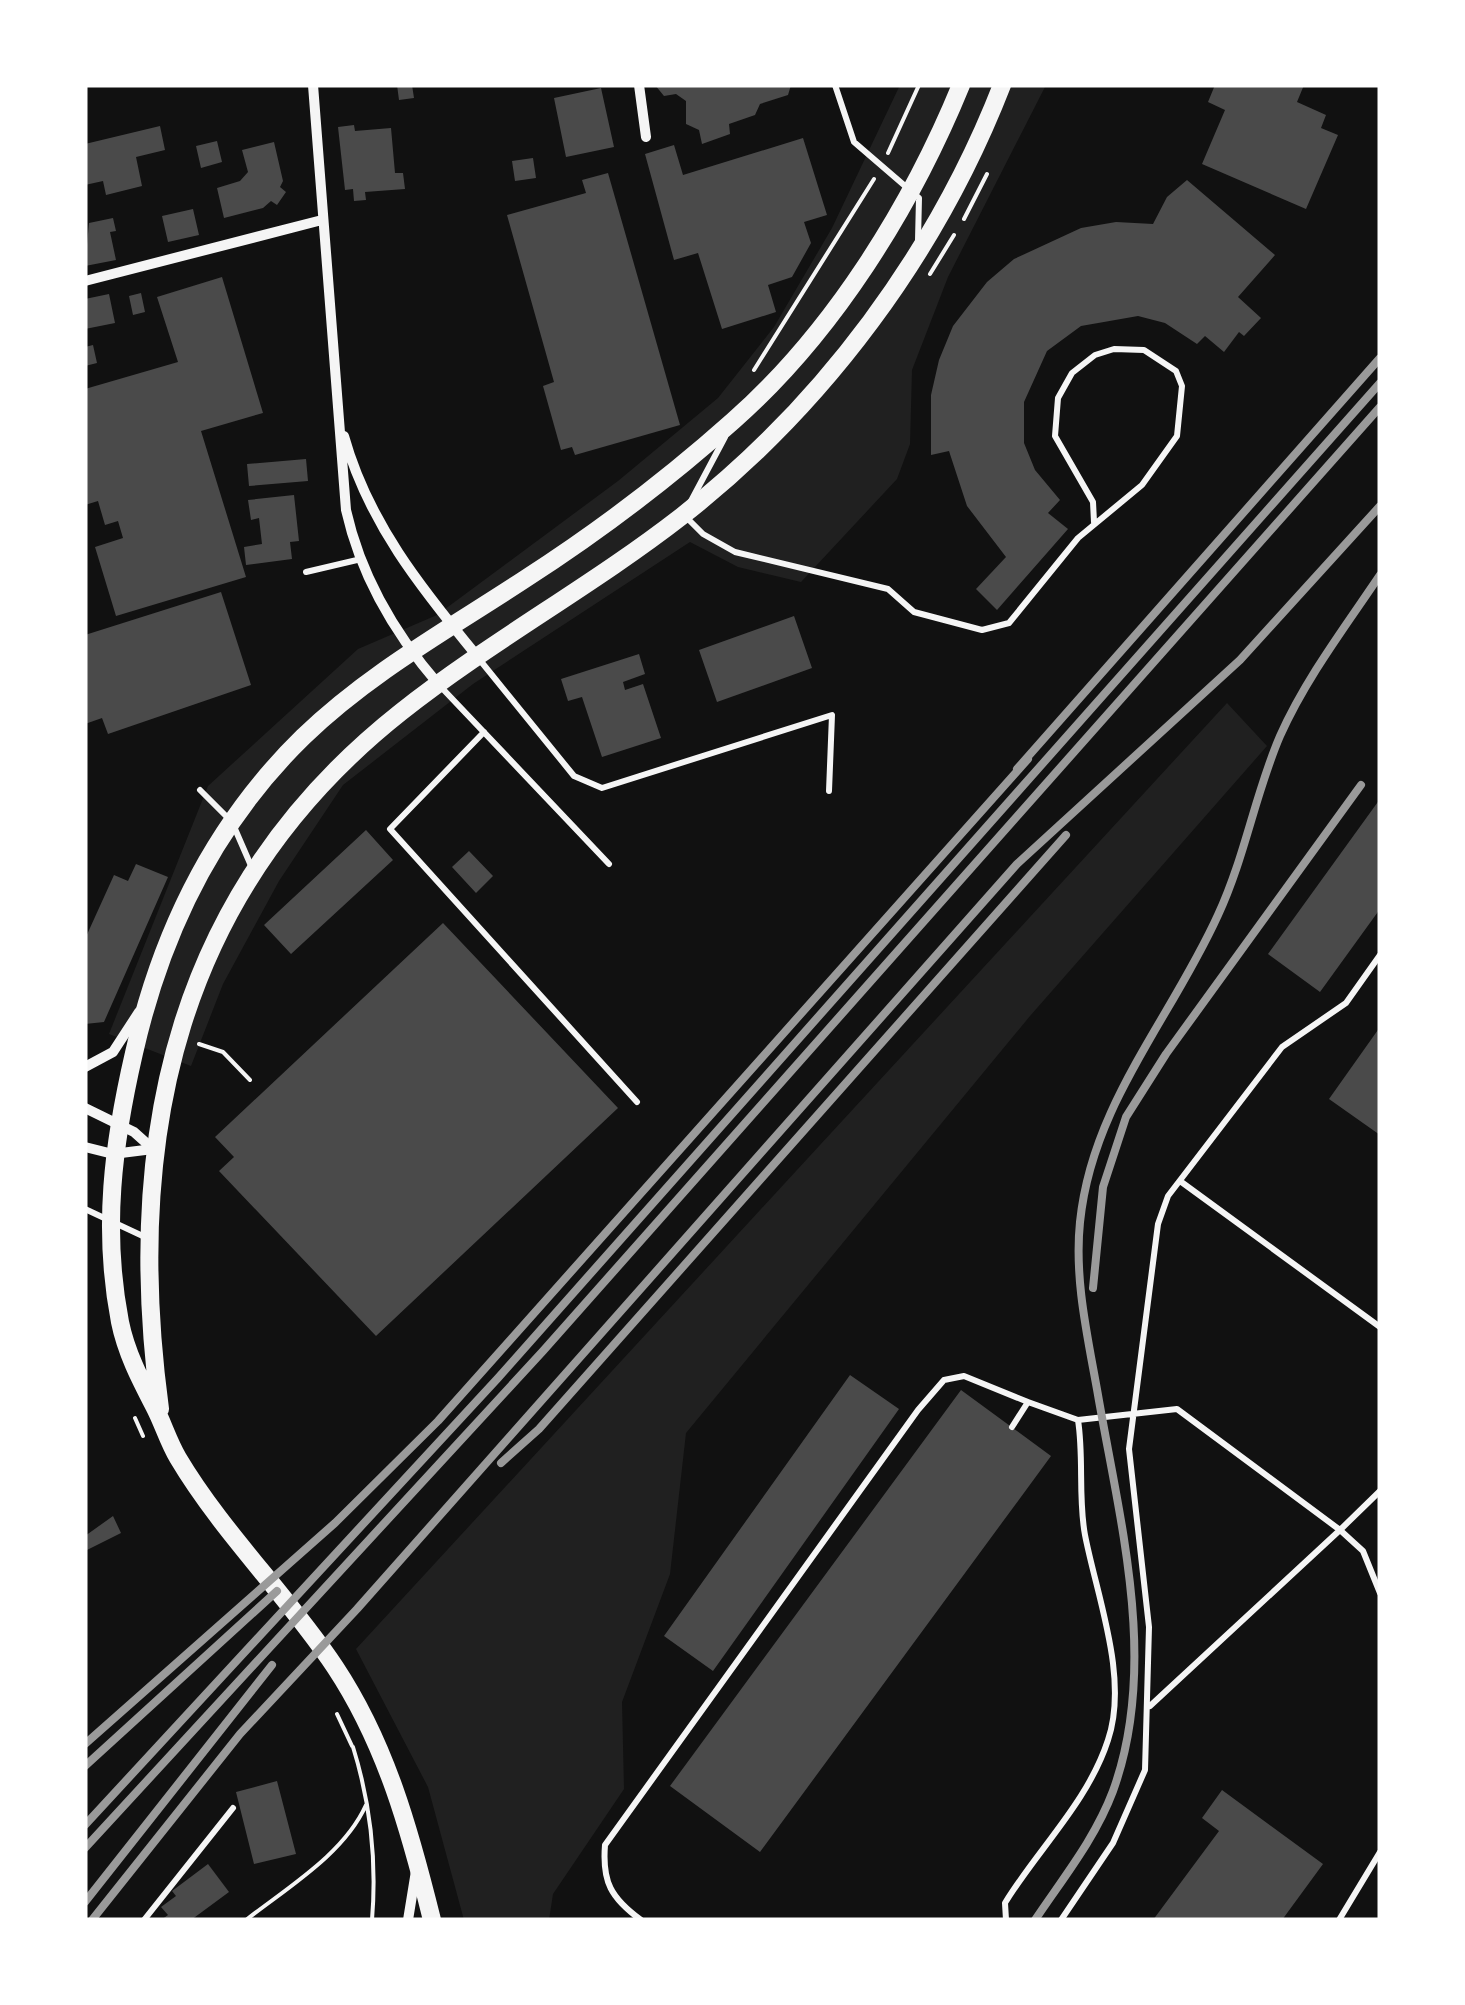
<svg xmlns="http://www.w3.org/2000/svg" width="1465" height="2005" font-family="'Work Sans',sans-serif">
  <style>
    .green { fill: #202020 }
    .building { fill: #4a4a4a }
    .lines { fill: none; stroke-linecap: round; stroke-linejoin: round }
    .path { stroke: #f5f5f5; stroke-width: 4 }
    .service { stroke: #f5f5f5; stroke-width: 6 }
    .minor { stroke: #f5f5f5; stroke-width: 10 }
    .secondary { stroke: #f5f5f5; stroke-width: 18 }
    .rail { stroke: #9a9a9a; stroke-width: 8 }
  </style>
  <rect width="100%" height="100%" fill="#111"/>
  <path class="green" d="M900,85H1046L948,277L912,370L910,444L897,479L801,582L738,567L690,542L473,684L343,785L279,881L223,984L191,1066L109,1034L208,786L358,649L437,615L618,481L718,398L774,327L832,228Z
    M1227,703L1267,746L1030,1016L686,1433L670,1574L622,1702L624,1789L553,1894L549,1920H464L428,1787L356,1649Z"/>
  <path class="building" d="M397,85H412L414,98L399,100Z
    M655,85H791L788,95L760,104L755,115L729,124L730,134L702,144L699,130L686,124V101L676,94L664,96Z
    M1215,85H1304L1297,102L1326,115L1321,128L1338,135L1306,209L1202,164L1225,110L1208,102Z
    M601,88L614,147L566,157L554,98Z
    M354,125L355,131L391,128L395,173H403L405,189L365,192L366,200L354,201L353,189L345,190L338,127Z
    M160,126L165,150L136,157L142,186L106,195L103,181L85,185V144Z
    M803,138L827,215L804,222L811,243L792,277L768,285L776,312L722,329L698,253L674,260L645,154L674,145L683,175Z
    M217,141L222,162L201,168L196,146Z
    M274,142L283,181L280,187L286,192L277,205L271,201L263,208L224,218L217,188L240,181L248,172L242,150Z
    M533,158L536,178L515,181L512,161Z
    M608,173L680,425L575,455L572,447L561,450L543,386L554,382L507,215L586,193L582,180Z
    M1187,180L1275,255L1238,297L1261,318L1244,336L1239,332L1224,352L1205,336L1197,344L1165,323L1138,316L1081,326L1047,351L1024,402V443L1035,470L1060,500L1048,513L1068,529L997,610L976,589L1006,557L967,506L949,451L931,455V395L939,360L953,326L987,282L1014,259L1081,228L1116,222L1153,224L1167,197Z
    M193,209L199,235L168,242L162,216Z
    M113,218L116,231L110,232L116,260L85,266L89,223Z
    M222,277L263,413L201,431L246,577L116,616L95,547L123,538L118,521L105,525L98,501L85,505V389L178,362L157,297Z
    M141,293L145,312L133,315L129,296Z
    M109,294L115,323L85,329V299Z
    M93,345L97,363L85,366V347Z
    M306,459L308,481L249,486L247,464Z
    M294,495L299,541L290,542L292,559L246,565L244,547L262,544L259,518L251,520L248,500Z
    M221,592L251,685L108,734L102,718L85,724V635Z
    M794,616L812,668L717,702L699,650Z
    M639,654L645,674L623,682L625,690L643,684L661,738L602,757L582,697L568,701L561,679Z
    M1380,799V909L1320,992L1268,954Z
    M366,830L393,860L291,954L264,925Z
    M469,851L493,876L476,893L452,867Z
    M136,864L168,877L104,1022L85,1024V939L114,875L128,881Z
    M443,923L618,1108L376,1336L219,1171L234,1157L215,1137Z
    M1380,1027V1135L1329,1099Z
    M850,1375L899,1409L713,1671L664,1636Z
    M961,1390L1051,1456L760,1852L670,1786Z
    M113,1516L121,1533L85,1551V1536Z
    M277,1781L296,1854L254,1864L236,1792Z
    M1222,1790L1323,1864L1282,1920H1153L1219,1831L1202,1818Z
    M208,1864L229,1892L191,1920H161L168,1915L161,1907L176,1896L172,1891Z"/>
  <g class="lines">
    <path class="path" d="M888,153L919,85
      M964,219L987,174
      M930,274L954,235
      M754,370L874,179
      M199,1044L223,1052L250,1080
      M135,1418L143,1436
      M337,1714L352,1746
      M353,1747C371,1805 377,1860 372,1920
      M246,1920C288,1887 344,1854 366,1805"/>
    <path class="service" d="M835,85L854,142L919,198L918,240
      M691,501L725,437
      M685,516L703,534L735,552L888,589L914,612L982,630L1009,623L1078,538L1142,485L1177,436L1182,386L1176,371L1144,350L1114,349L1095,355L1072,373L1058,398L1055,436L1093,502L1094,522
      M306,572L357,560
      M479,659L574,776L602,788L832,715L829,791
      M440,686L609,864
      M484,732L390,829L637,1102
      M200,790L232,822L252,868
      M1180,1181L1380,1327
      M85,1209L147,1238
      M1012,1427L1028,1402L1078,1420L1177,1409L1340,1530L1150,1706
      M1380,1491L1340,1530L1363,1551L1380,1593
      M144,1920L233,1808
      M641,1920C611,1898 602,1882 605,1845L918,1410L944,1380L964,1376L1028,1402
      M1006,1920L1005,1903C1038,1849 1088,1802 1108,1740C1129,1678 1097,1597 1085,1535C1078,1498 1084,1458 1078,1420
      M1061,1920L1113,1843L1145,1770L1149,1627L1129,1449L1158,1224L1168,1196L1282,1047L1346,1003L1380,955
      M1339,1920L1380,1852"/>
    <path class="minor" d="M313,85L346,510C361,577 394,633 439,685
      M639,85L646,137
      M85,281L322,220
      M344,436C368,522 421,588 477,656
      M85,1067L113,1052L139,1012
      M85,1108L134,1132L153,1149
      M85,1147L113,1154L153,1149
      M408,1920L416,1871"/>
    <path class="secondary" d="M160,1409C123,1135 177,889 401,712C491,641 592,586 682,516C824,405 937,252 1002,85
      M432,1920C410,1831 386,1744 335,1667C287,1595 222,1532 178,1458C168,1441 163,1423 154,1406C140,1379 126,1352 120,1322C102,1229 113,1144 134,1053C161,933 214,824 303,737C369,673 449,629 525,579C598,532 668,479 733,421C833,333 911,207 961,85"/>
    <path class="rail" d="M1017,769L1380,358
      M1093,1288L1103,1187L1126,1117L1166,1054L1361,785
      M501,1463L539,1429L1066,835
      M85,1744L335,1523L438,1421L1028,759
      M85,1766L277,1591
      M85,1825L498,1378L1380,383
      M85,1848L543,1351L1380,407
      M85,1902L272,1665
      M92,1920L240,1734L357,1609L1017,864L1240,660L1380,506
      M1035,1920C1063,1878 1095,1839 1113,1791C1159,1664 1120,1522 1098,1395C1088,1338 1074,1280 1080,1222C1092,1104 1171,1019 1218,915C1245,857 1255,794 1280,736C1306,678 1345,627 1380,575"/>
  </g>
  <rect width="1465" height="2005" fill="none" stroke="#ffffff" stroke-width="175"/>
</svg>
